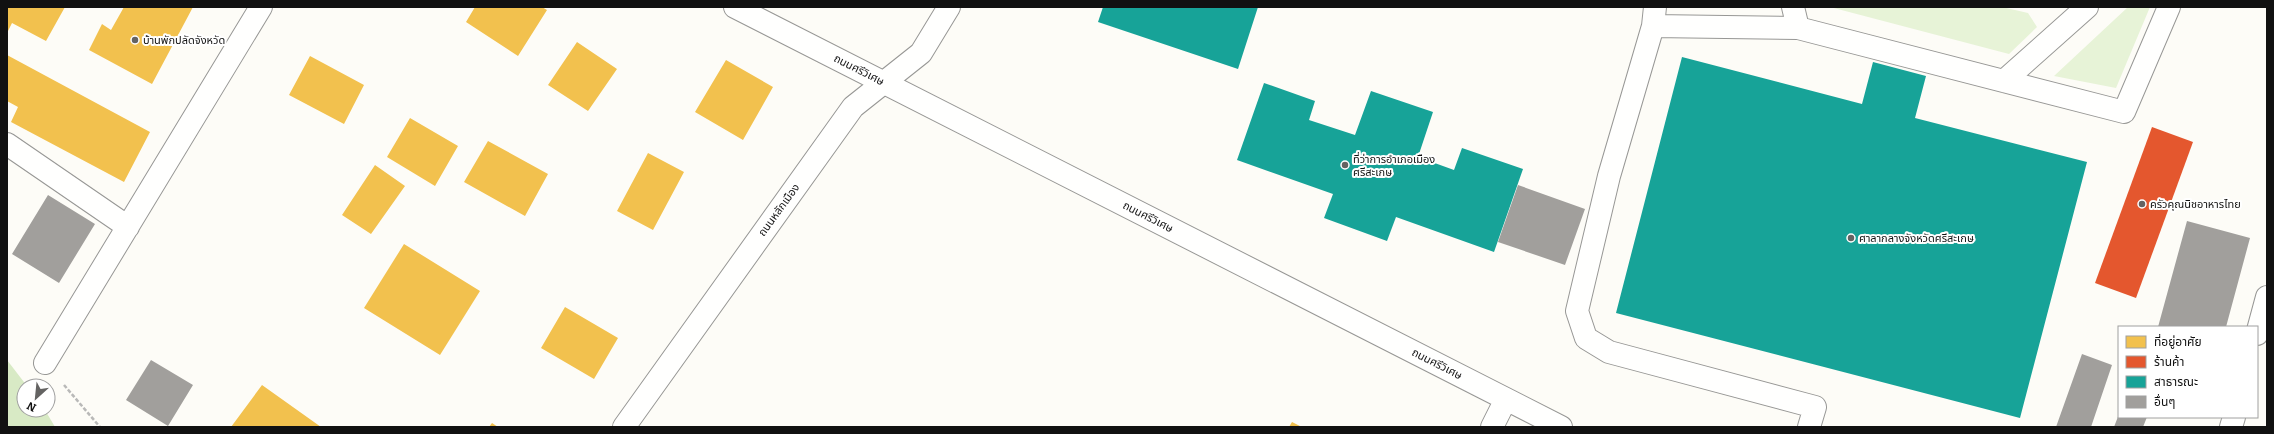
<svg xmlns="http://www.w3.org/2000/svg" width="2274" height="434" font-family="Bitter,'Noto Sans Thai',serif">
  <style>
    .green { fill: #e7f3d7 }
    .forest { fill: #d8eac5 }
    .homes { fill: #f2c14e }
    .shops { fill: #e4572e }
    .public { fill: #17a398 }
    .building { fill: #a19f9c }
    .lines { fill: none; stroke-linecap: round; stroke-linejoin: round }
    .minor-casing { stroke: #979795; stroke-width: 24 }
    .path { stroke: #b9b9b8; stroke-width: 2.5; stroke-dasharray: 4 2; stroke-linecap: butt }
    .minor { stroke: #fffffe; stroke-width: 22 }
    .poi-dot { fill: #646362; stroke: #fff; stroke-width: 1.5 }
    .labels { text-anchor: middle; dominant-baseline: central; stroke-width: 4; stroke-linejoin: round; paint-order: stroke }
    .poi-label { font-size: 11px; fill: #111; stroke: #fff; text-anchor: start }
    .street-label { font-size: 11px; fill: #111; stroke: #fff }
  </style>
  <rect width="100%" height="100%" fill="#fdfcf7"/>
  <path class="green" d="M1830,7H2002L2028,13L2037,27L2009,54Z
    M2128,7H2150L2116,88L2054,76Z"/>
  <path class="forest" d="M7,360L27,386H24V410H45L55,427H7Z"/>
  <path class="homes" d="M7,7H65L46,41L12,23L7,33Z
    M124,7H193L152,84L89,50L102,24L111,30Z
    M475,7H542L547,10L518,56L466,22Z
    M577,42L617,69L588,111L548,85Z
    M7,55L150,132L124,182L11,122L18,107L7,101Z
    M310,56L364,85L344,124L289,95Z
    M726,60L773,87L743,140L695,112Z
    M410,118L458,146L435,186L387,157Z
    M488,141L548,174L525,216L464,182Z
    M648,153L684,172L653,230L617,211Z
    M375,165L405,186L371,234L342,215Z
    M404,244L480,291L440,355L364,308Z
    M565,307L618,338L594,379L541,348Z
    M262,385L321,427H231Z
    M1292,422L1302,427H1289Z
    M492,423L498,427H489Z"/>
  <path class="shops" d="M2152,127L2193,142L2136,298L2095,283Z"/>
  <path class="public" d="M1103,7H1258L1238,69L1098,22Z
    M1682,57L1862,104L1873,62L1926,76L1915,118L2087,162L2020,418L1616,313Z
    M1264,83L1315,101L1309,120L1355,135L1371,91L1433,112L1418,157L1454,170L1462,148L1523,169L1494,252L1396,217L1387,241L1324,218L1333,194L1237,160Z"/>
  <path class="building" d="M1518,185L1585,209L1565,265L1498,242Z
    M48,195L95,224L59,283L12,254Z
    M2187,221L2250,238L2226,327H2158Z
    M2082,354L2112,365L2091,427H2056Z
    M151,360L193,385L168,426L126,400Z
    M2119,414V417H2147L2143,427H2114Z"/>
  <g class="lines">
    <defs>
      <path id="minor" d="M735,7L1561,427
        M1655,7L1653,26L1609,176L1577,311L1586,338L1609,352L1815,407L1809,427
        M1793,7L1798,28
        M1653,26L1798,28L2124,112L2169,7
        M2004,81L2087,7
        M7,144L128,227
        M2257,334L2267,297
        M45,363L261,7
        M624,427L853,107L921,53L949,7
        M1492,427L1506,399
        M2231,427L2234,417"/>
    </defs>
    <use href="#minor" class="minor-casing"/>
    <path class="path" d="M64,385L100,427"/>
    <use href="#minor" class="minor"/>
  </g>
  <g class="poi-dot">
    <circle cx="135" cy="40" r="4"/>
    <circle cx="1345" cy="165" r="4"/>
    <circle cx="2142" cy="204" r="4"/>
    <circle cx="1851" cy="238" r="4"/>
  </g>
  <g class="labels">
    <g class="poi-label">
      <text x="143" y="40">บ้านพักปลัดจังหวัด</text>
      <text x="1353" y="159">ที่ว่าการอำเภอเมือง<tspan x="1353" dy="13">ศรีสะเกษ</tspan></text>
      <text x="2150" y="204">ครัวคุณนิชอาหารไทย</text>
      <text x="1859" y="238">ศาลากลางจังหวัดศรีสะเกษ</text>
    </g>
    <g class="street-label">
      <text transform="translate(859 70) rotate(27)">ถนนศรีวิเศษ</text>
      <text transform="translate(779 210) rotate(-54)">ถนนหลักเมือง</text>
      <text transform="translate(1148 217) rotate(27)">ถนนศรีวิเศษ</text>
      <text transform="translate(1437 364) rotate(27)">ถนนศรีวิเศษ</text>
    </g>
  </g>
  <rect width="2274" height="434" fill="none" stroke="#111111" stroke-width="16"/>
  <rect x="2118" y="326" width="140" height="92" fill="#ffffff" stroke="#a0a0a0"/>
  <rect x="2126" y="336" width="20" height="12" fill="#f2c14e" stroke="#a0a0a0"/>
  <text x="2154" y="346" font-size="12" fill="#111111">ที่อยู่อาศัย</text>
  <rect x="2126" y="356" width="20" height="12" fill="#e4572e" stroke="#a0a0a0"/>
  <text x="2154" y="366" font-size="12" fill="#111111">ร้านค้า</text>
  <rect x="2126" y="376" width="20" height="12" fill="#17a398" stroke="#a0a0a0"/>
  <text x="2154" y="386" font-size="12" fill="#111111">สาธารณะ</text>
  <rect x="2126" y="396" width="20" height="12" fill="#a19f9c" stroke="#a0a0a0"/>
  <text x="2154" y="406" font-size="12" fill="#111111">อื่นๆ</text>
  <g transform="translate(36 398) rotate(207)"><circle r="19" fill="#ffffff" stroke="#a0a0a0"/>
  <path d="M0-3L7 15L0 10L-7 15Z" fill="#646362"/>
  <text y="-6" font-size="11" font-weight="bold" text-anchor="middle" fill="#111111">N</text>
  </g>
</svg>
